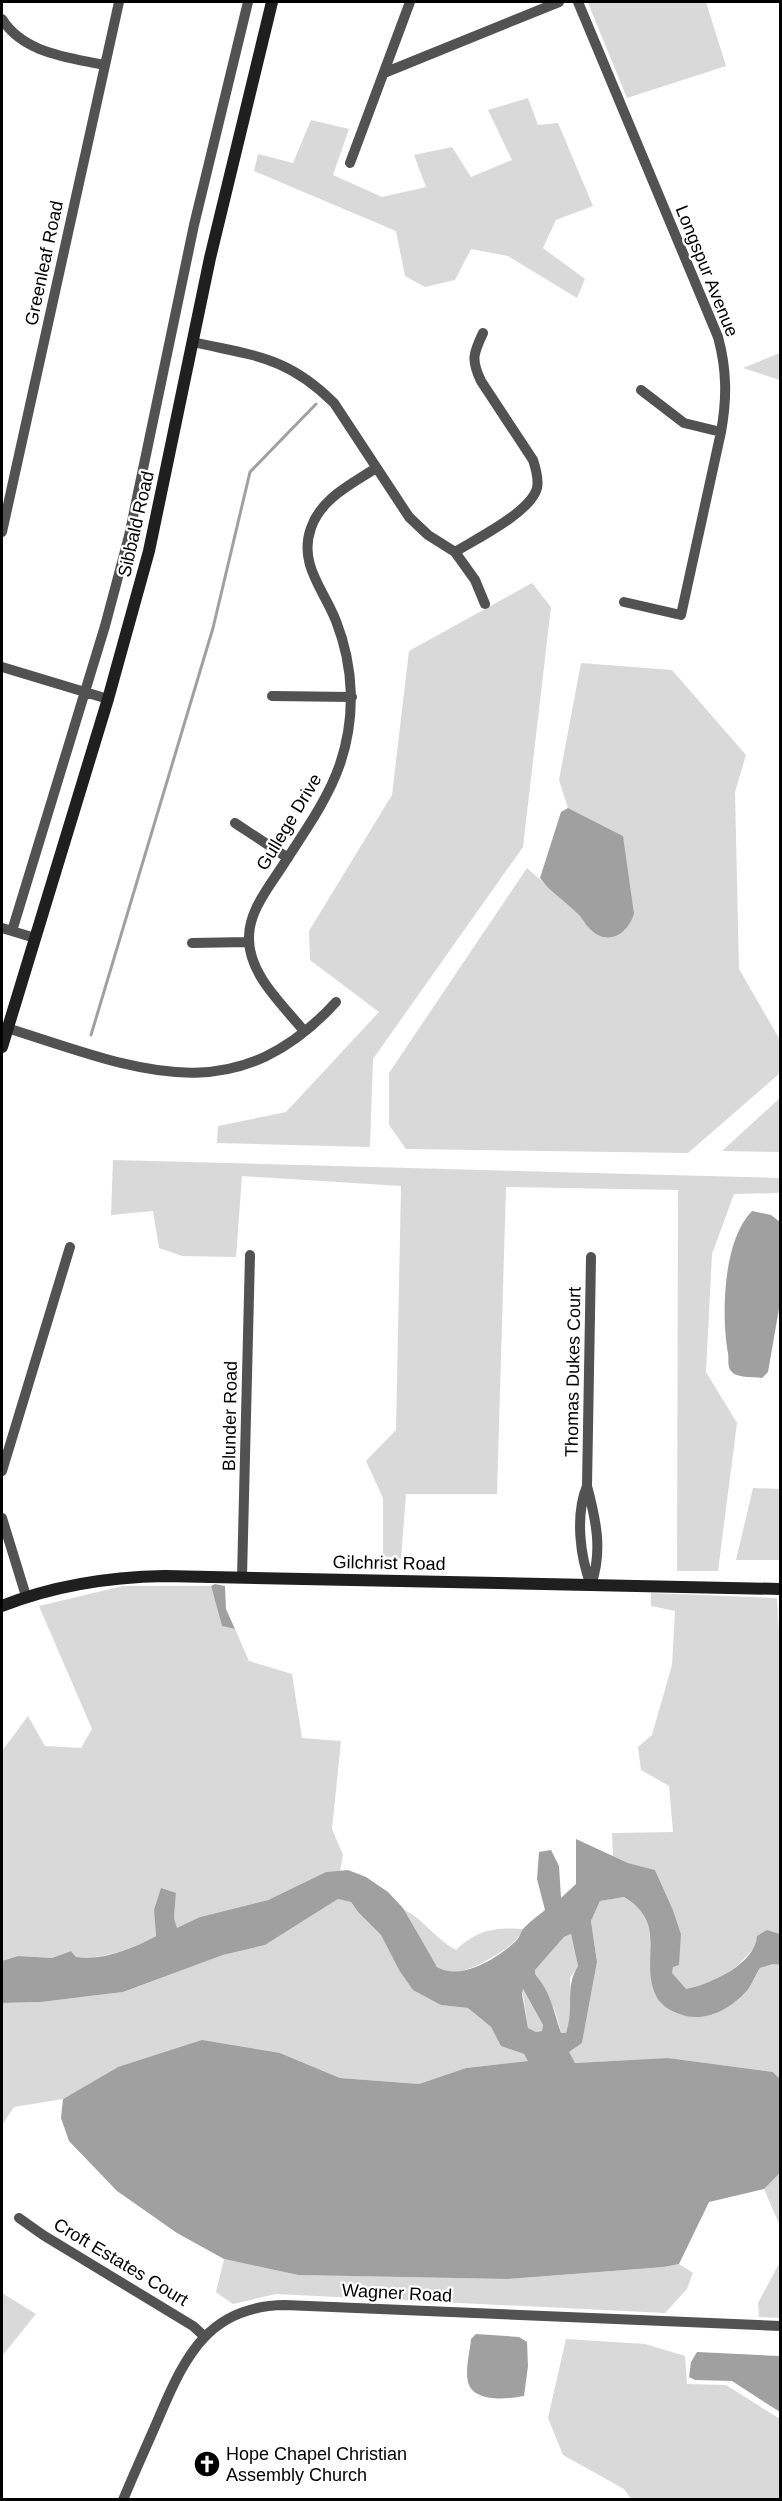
<svg xmlns="http://www.w3.org/2000/svg" width="782" height="2501" font-family="Arial,sans-serif">
  <style>
    .green { fill: #d9d9d9 }
    .water { fill: #a0a0a0; fill-rule: evenodd }
    .lines { fill: none; stroke-linecap: round; stroke-linejoin: round }
    .stream { stroke: #a0a0a0; stroke-width: 3 }
    .street { stroke: #525252; stroke-width: 10 }
    .secondary { stroke: #1f1f1f; stroke-width: 12 }
    .labels { text-anchor: middle; dominant-baseline: central; stroke-width: 4.5; stroke-linejoin: round; paint-order: stroke }
    .street-label { font-size: 18px; fill: #000; stroke: #fff }
    .poi-label { font-size: 18px; fill: #000; stroke: #fff; text-anchor: start }
  </style>
  <rect width="100%" height="100%" fill="#fff"/>
  <path class="green" d="M591,2H706L726,66L627,98L588,3Z
    M528,98L538,125L558,123L593,206L556,220L543,248L585,279L577,298L508,256L471,249L455,280L425,287L405,276L396,231L254,171L258,154L293,163L311,120L349,129L333,175L382,197L426,187L414,155L452,147L471,177L512,160L488,110Z
    M780,353V380L743,368Z
    M532,583L551,607L523,847L373,1059L370,1147L217,1143L218,1126L286,1112L379,1012L310,960L309,931L392,795L409,651Z
    M581,663L672,670L746,755L735,792L739,969L780,1040V1073L688,1153L406,1149L389,1125V1073L527,868L580,915L589,928L623,836L568,808L559,780Z
    M780,1098V1152L722,1151Z
    M113,1160L780,1178V1193L734,1194L712,1254L706,1372L737,1423L718,1571H677L678,1190L506,1187L497,1494H406L401,1559L383,1556V1498L366,1461L396,1430L401,1186L242,1176L236,1257L182,1256L159,1248L153,1211L111,1215Z
    M753,1488L780,1489V1560H736Z
    M123,1586H211L222,1626L235,1629L249,1661L292,1674L302,1738L341,1741L332,1829L343,1855L340,1871L326,1872L268,1900L200,1917L177,1929L174,1918L176,1893L154,1910L156,1936C133,1949 103,1960 76,1957L71,1951L52,1958L18,1956L2,1961V1751L28,1716L45,1746L81,1748L92,1729L39,1606Z
    M651,1593L777,1598L780,1651V1934L767,1930C745,1962 725,1982 686,1990L671,1973L681,1934L673,1910L655,1870L628,1863L613,1856L612,1833L673,1832L669,1786L641,1770L638,1747L652,1735L672,1665L675,1611L651,1606Z
    M624,1897C656,1917 649,1936 651,1968C652,1978 654,1987 656,1997L750,1987L760,1968L773,1964L780,1965V2079L773,2072L668,2058L575,2063L568,2052L582,2043L597,1962L591,1921L600,1901Z
    M338,1899L351,1902L358,1912L381,1935L399,1970L441,2005L468,2008L491,2027L501,2046L524,2054L529,2061L466,2068L419,2084L340,2078L280,2053L118,2067L63,2099L14,2107L2,2125V2003L41,2002L123,1992L223,1955L265,1945Z
    M403,1909C424,1919 435,1939 456,1950C477,1930 495,1927 523,1929C516,1944 503,1951 489,1959C477,1966 457,1976 444,1971C428,1965 411,1924 403,1909Z
    M571,1934L578,1966L570,1978L571,2019L566,2033H561C559,2025 557,2016 554,2009C550,1998 535,1979 535,1970L564,1937Z
    M522,1988L543,2025L542,2031L536,2032L528,2028Z
    M780,2173V2226L764,2189Z
    M224,2259L298,2275L507,2279L664,2267L679,2264L693,2273L687,2289L665,2313L276,2294L233,2304L216,2292Z
    M780,2262V2318L759,2317L758,2303Z
    M2,2293L36,2314L2,2356Z
    M566,2339L645,2344L685,2356L687,2384L726,2385L780,2419V2499H631L624,2489L563,2455L548,2418Z"/>
  <path class="water" d="M568,808L623,836L634,914C627,935 607,947 589,928C584,923 582,917 577,913C565,901 550,892 540,878L561,812Z
    M752,1211L771,1215L780,1222V1303L768,1372L762,1378C753,1377 736,1378 731,1371C727,1366 729,1359 728,1353C721,1315 723,1240 752,1211Z
    M215,1584L225,1586L226,1609L235,1629L222,1626L211,1586Z
    M576,1839L628,1863L655,1870L673,1910L681,1934L679,1965L673,1967L672,1973L686,1989C710,1985 756,1963 757,1936L767,1930L780,1934V1965L773,1964L760,1968C756,1974 753,1982 749,1988C732,2009 703,2025 677,2013C669,2010 660,2004 656,1996C639,1959 669,1924 624,1897L600,1901L591,1921L597,1962L582,2043L569,2052L575,2063L668,2058L773,2072L780,2079V2173L764,2189L709,2202L679,2264L664,2267L507,2279L298,2275L224,2259L177,2233L117,2191L69,2141L61,2118L63,2099L118,2067L202,2040L280,2053L340,2078L419,2084L466,2068L528,2061L524,2054L501,2046L491,2027L468,2008L441,2005L413,1990L399,1970L381,1935L358,1912L351,1902L338,1899L265,1945L223,1955L123,1992L41,2002L2,2003V1961L18,1956L52,1958L71,1951L76,1957C103,1961 132,1949 156,1936L154,1910L161,1888L176,1893L174,1918L177,1928L200,1917L268,1900L326,1872L348,1870L366,1877L388,1892L403,1908L437,1967C461,1982 499,1957 516,1941C520,1937 520,1933 523,1929C529,1922 538,1916 545,1910L537,1879L539,1852L551,1850L559,1866L561,1898L576,1884ZM571,1934L578,1966C564,1988 575,2007 566,2033H561C555,2016 552,1998 541,1982C538,1977 535,1977 535,1970L564,1937ZM523,1989L543,2025L542,2031L536,2032L528,2028L522,1994Z
    M476,2334L519,2337L527,2342L528,2366L524,2396C509,2399 473,2403 468,2382C465,2370 470,2351 471,2339Z
    M697,2352L780,2356V2412L732,2381L695,2380L689,2377L691,2362Z"/>
  <g class="lines">
    <path class="stream" d="M91,1035L213,628L250,472L316,404"/>
    <path class="street" d="M578,2L718,337C727,370 727,399 721,432L681,615L624,602
      M2,19C23,53 67,57 104,65
      M384,73L559,2
      M350,163L410,2
      M193,342C254,356 287,356 334,403L409,517L428,535L455,552L475,580L485,604
      M641,390L684,423L721,432
      M2,532L119,2
      M455,552C476,539 531,512 537,488C539,479 536,469 533,460L481,381C471,360 473,354 483,333
      M2,667L108,699
      M272,696L352,697
      M235,823L288,858
      M2,928L35,938
      M12,931L105,626L129,536L194,225L248,2
      M192,943L248,942
      M7,1028C132,1067 232,1116 336,1002
      M304,1031C283,1005 249,975 249,939C248,911 270,886 285,862C305,831 328,799 340,764C356,717 354,667 336,621C324,590 298,564 311,528C321,498 352,484 376,468
      M591,1257L587,1486C596,1520 603,1551 591,1585
      M2,1471L70,1247
      M587,1486C575,1515 580,1557 591,1585
      M2,1518L26,1596
      M242,1577L250,1255
      M19,2218L43,2235L193,2326L204,2336
      M123,2500C135,2471 148,2443 160,2415C186,2354 210,2306 285,2305L780,2326"/>
    <path class="secondary" d="M2,1047L108,699L149,551L210,258L272,2
      M2,1606C55,1585 108,1577 165,1576L780,1589"/>
  </g>
  <defs>
    <symbol id="church-disc" viewBox="-11 -11 22 22"><circle r="9.5" fill="#000" stroke="#fff"/><path d="M-1.2-6h2.4v3.5h3.3v2.4h-3.3V6h-2.4V-.1h-3.3v-2.4h3.3Z" fill="#fff"/></symbol>
  </defs>
  <g fill-rule="evenodd">
    <use href="#church-disc" x="192" y="2449" width="30" height="30"/>
  </g>
  <g class="labels">
    <g class="street-label">
      <text transform="translate(44 263) rotate(-78)">Greenleaf Road</text>
      <text transform="translate(707 271) rotate(68)">Longspur Avenue</text>
      <text transform="translate(136 524) rotate(-77)">Sibbald Road</text>
      <text transform="translate(289 822) rotate(-59)">Gullege Drive</text>
      <text transform="translate(573 1372) rotate(-89)">Thomas Dukes Court</text>
      <text transform="translate(230 1416) rotate(-89)">Blunder Road</text>
      <text transform="translate(389 1563) rotate(1)">Gilchrist Road</text>
      <text transform="translate(121 2262) rotate(31)">Croft Estates Court</text>
      <text transform="translate(397 2293) rotate(3)">Wagner Road</text>
    </g>
    <g class="poi-label">
      <text x="226" y="2454">Hope Chapel Christian<tspan x="226" dy="21">Assembly Church</tspan></text>
    </g>
  </g>
  <rect width="782" height="2501" fill="none" stroke="#000000" stroke-width="6"/>
</svg>
